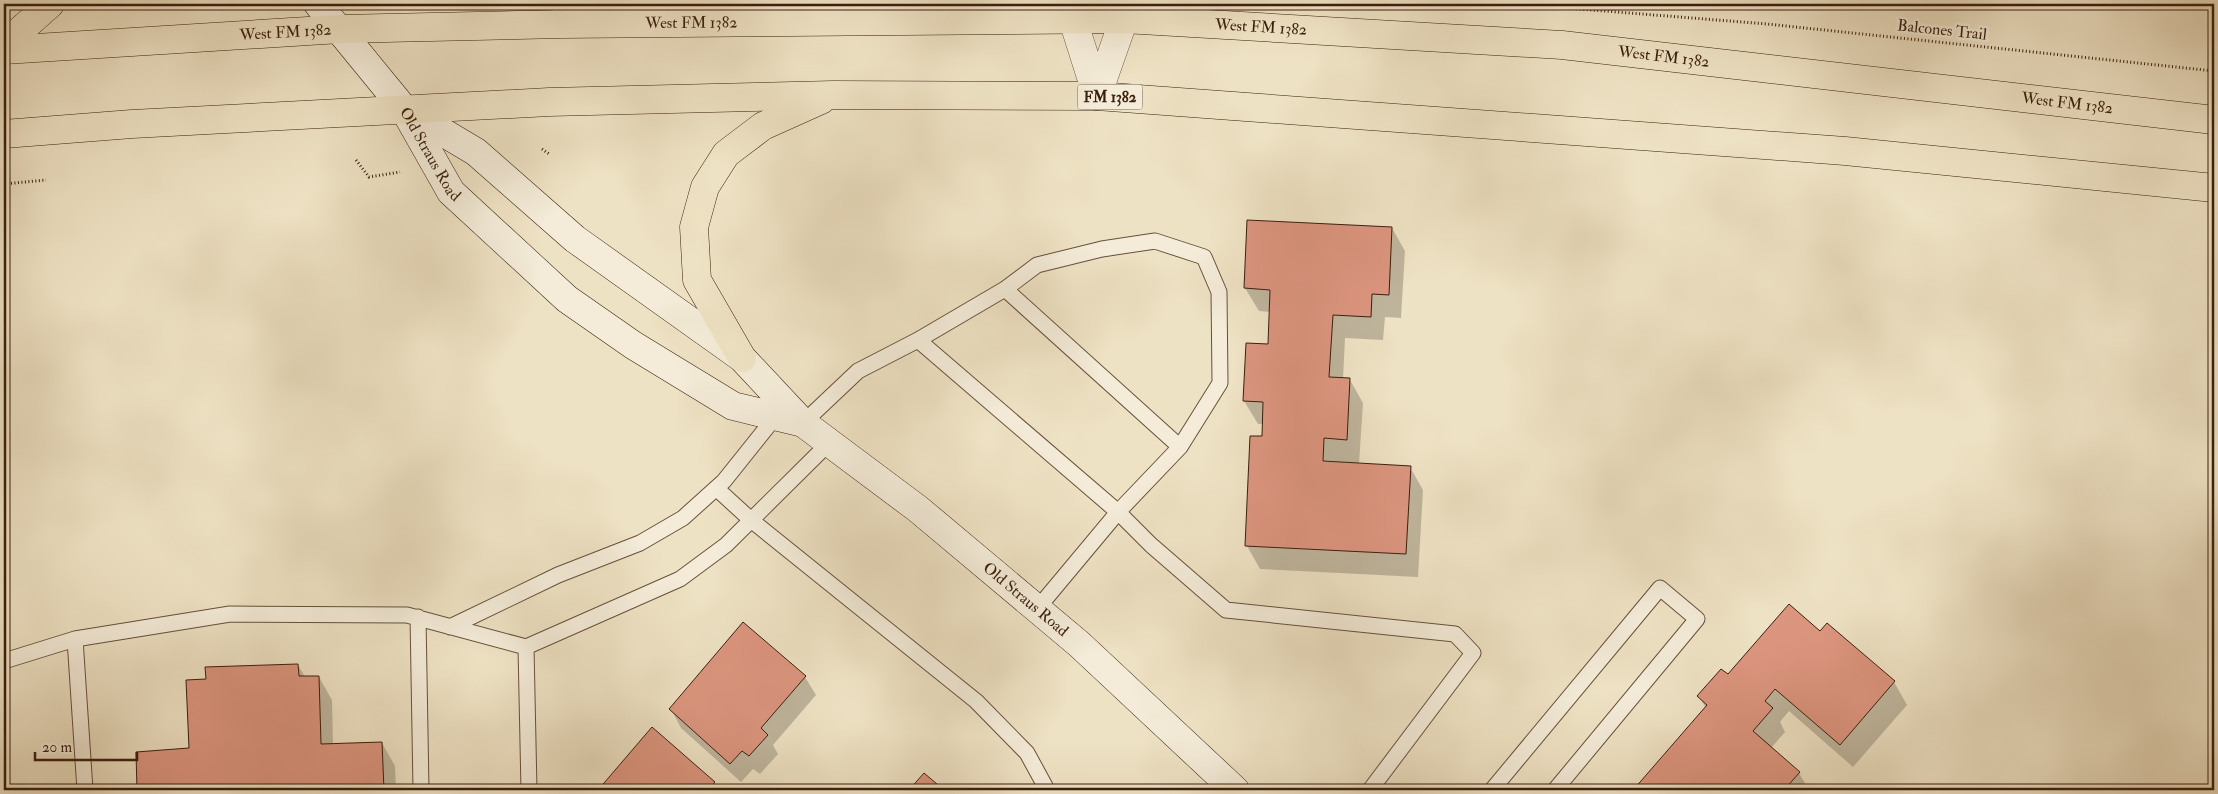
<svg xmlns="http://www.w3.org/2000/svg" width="2218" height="794" font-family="'IM FELL Double Pica',serif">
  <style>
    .shadow { fill: #0003 }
    .building { fill: #dc957f; stroke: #3a1f0d }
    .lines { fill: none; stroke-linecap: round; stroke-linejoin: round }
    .lane-casing { stroke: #67503b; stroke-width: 17 }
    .street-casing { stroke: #67503b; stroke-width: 29 }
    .secondary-casing { stroke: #3a1f0d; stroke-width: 29 }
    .primary-casing { stroke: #3a1f0d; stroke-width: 29 }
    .path { stroke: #3a1f0d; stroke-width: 3; stroke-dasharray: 1 2.5; stroke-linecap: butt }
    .lane { stroke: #f4ecd9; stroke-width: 15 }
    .street { stroke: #f4ecd9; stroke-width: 28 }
    .secondary { stroke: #f4ecd9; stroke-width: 28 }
    .primary { stroke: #eee2c4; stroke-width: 28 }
    .labels { text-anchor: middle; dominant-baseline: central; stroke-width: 5; stroke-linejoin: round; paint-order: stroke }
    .shield { fill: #f4ecd9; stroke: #725c4a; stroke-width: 1 }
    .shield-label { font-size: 15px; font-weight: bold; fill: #3a1f0d }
    .street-label { font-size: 16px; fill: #3a1f0d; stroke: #f4ecd9 }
  </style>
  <rect width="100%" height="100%" fill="#eee2c4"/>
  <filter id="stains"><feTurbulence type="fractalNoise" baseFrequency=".004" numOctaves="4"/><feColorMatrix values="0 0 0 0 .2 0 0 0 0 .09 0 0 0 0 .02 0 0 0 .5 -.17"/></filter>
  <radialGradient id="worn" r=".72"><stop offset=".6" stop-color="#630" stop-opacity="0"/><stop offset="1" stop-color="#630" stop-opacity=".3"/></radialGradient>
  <path class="shadow" d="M1249,221L1392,228L1405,251L1401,318L1385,317L1383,340L1345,338L1343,379L1350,380L1363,403L1359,464L1410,467L1423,490L1418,577L1260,569L1247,546L1263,424H1258L1244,401L1269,345L1271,312L1259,311L1245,288Z
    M1820,633L1894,682L1907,705L1853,767L1789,711L1780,722L1785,732L1771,748L1799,773L1809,790H1636L1706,708L1699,697L1728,676Z
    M298,665L305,677H319L332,700L333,745L382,743L395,766L396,790H138L137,754L190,749Z
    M805,677L816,695L773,745L778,754L760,774L753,769L741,782L681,728L671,709Z
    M652,729L714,783L718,790H599Z"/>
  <path class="building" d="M1247,220L1392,227L1389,295L1372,294L1371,317L1333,315L1329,377L1350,378L1347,440L1324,438L1323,461L1411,466L1406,554L1245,546L1250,436H1262L1263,402L1243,401L1246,343L1268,344L1270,290L1244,288Z
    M1789,604L1820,631L1827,623L1895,681L1840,745L1775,689L1765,701L1773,708L1753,731L1800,772L1784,790H1636L1634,789L1707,705L1697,696L1721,669L1728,674Z
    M743,622L806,676L761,728L768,735L749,756L742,751L730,764L669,709Z
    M298,664L299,676H319L321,744L382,742L384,790H137L136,752L189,748L186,680L206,679L205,667Z
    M652,727L715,782L708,790H598Z
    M924,773L944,790H909Z"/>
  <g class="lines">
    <defs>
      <path id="lane" d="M560,4L561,24
        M673,4V24
        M1005,289L1180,447
        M918,340L1118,512L1151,545L1226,610L1455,634L1473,653L1370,790
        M803,423L858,371L918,340L1005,289L1037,265L1102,249L1155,241L1204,257L1219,292L1220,383L1180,447L1118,512L1037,609
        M716,488L751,520L976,701L1027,753L1045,786L1044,790
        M418,617L421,790
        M450,627L558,575L640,543L683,518L724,481L776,416
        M75,639L85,790
        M526,647L529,790
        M4,661L75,639L230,614L407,615L526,647L680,579L726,545L830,442
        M1492,790L1660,588L1697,619L1555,790"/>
      <path id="street" d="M1074,4L1073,20L1097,96
        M1097,96L1124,19V4"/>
      <g id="secondary">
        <path id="s1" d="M318,4L404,109L451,192L567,299L633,345L733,406L803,423"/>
        <path id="s2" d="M404,109L476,152L575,239L742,358L803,423L918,509L1079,644L1235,790"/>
      </g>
      <g id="primary">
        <path d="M4,45L50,4"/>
        <path id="s3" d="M4,50L340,29L561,24L1124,19L1562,45L2214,120"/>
        <path d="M4,134L132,124L549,102L833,95L1097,96L1845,151L2214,188"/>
        <path d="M742,358L697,280L694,227L705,187L726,154L763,126L821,100"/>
      </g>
    </defs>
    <use href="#lane" class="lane-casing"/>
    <use href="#street" class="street-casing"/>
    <use href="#secondary" class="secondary-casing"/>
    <use href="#primary" class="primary-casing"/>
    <path class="path" d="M1517,4L1767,24L2214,71
      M542,149L549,154
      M356,160L369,177L400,172
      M4,184L46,180"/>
    <use href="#lane" class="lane"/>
    <use href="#street" class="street"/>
    <use href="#secondary" class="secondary"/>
    <use href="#primary" class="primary"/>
  </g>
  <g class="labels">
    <rect class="shield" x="1077.5" y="84.5" width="65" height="25" rx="4"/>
    <g class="shield-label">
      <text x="1110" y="97">FM 1382</text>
    </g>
    <g class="street-label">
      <text stroke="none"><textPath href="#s3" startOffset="688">West FM 1382</textPath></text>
      <text stroke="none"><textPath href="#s3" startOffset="1258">West FM 1382</textPath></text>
      <text transform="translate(1942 30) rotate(6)">Balcones Trail</text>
      <text stroke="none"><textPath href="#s3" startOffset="282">West FM 1382</textPath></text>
      <text stroke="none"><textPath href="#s3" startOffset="1662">West FM 1382</textPath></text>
      <text stroke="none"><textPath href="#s3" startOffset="2068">West FM 1382</textPath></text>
      <text stroke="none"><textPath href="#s1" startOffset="188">Old Straus Road</textPath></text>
      <text stroke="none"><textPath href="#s2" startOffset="794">Old Straus Road</textPath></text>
    </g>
  </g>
  <rect width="2218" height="794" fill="none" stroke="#eee2c4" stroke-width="20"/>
  <rect x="5" y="5" width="2208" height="784" fill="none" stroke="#3a1f0d" stroke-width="2.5"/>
  <rect x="10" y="10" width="2198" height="774" fill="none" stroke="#3a1f0d"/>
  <path d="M35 752v8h102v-8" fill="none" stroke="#3a1f0d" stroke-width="2.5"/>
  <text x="42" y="752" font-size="15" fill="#3a1f0d" stroke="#f4ecd9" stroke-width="4" paint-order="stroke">20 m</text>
  <rect width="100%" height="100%" filter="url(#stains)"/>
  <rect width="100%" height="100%" fill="url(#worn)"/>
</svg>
